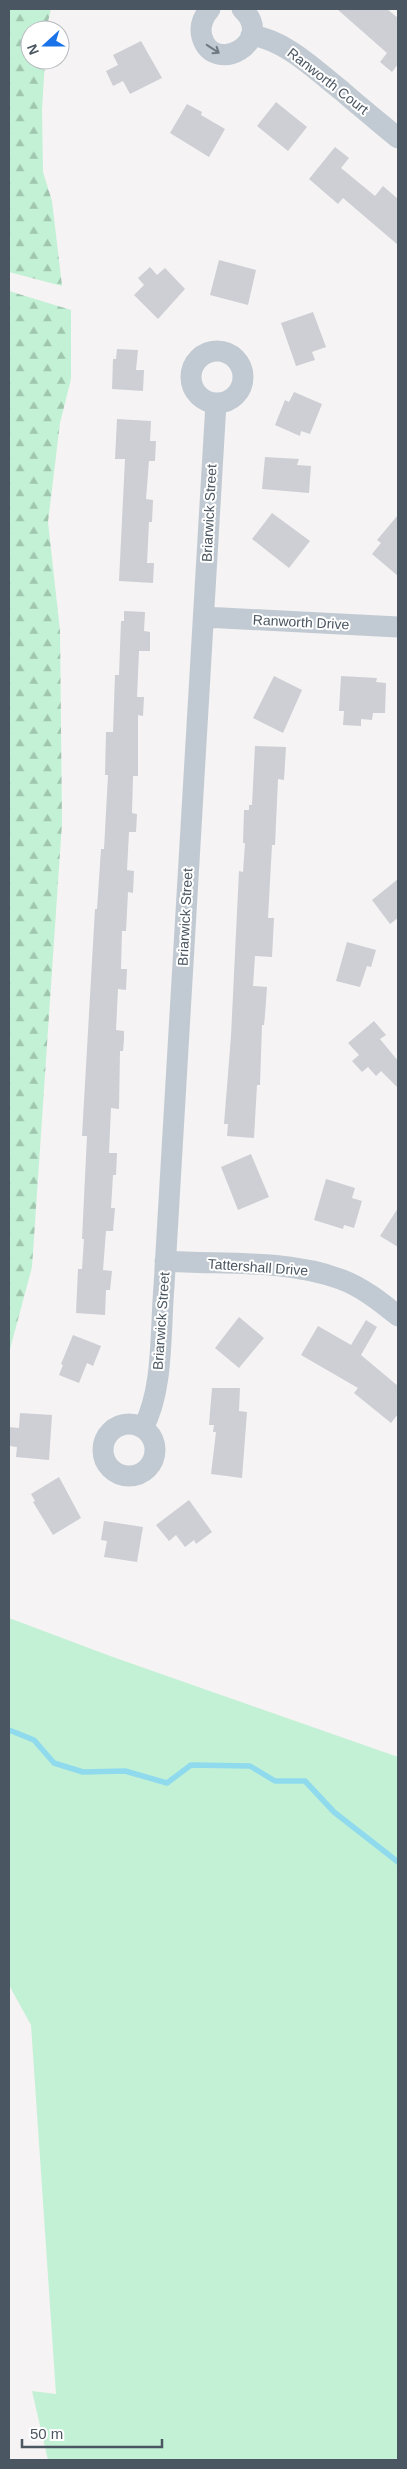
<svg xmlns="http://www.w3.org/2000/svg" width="407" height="2469" font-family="Helvetica,sans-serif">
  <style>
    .forest { fill: url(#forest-firs) }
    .park { fill: #c3f1d5 }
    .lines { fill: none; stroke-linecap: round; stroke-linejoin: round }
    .stream { stroke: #90daee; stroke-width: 5.5 }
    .building { fill: #cdcfd5 }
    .minor { stroke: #c1cad2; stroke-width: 21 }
    .oneway { stroke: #6e7983 }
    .labels { text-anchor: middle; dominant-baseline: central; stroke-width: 4; stroke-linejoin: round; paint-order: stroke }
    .street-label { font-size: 14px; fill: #4a5661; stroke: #fff }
  </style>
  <defs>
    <pattern id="forest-firs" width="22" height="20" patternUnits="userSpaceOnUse" patternTransform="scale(1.25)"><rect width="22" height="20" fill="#c3f1d5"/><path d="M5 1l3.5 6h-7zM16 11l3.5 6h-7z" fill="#a0c6b0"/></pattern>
  </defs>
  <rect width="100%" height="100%" fill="#f5f3f3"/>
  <path class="forest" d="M9,9H51L46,30H30V60H45L42,110L43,172L52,201L62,286L9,272Z
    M9,291L71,310V379L60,423L48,522L60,631L62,823L32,1267L9,1353Z"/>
  <path class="park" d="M9,1618L110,1656L398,1757V2460H48L32,2391L56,2394L31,2025L9,1985Z"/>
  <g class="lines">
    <path class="stream" d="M9,1730L34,1740L54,1763L83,1772L125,1771L167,1783L191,1765L250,1766L275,1781H305L334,1812L398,1862"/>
  </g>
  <path class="building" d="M337,9H387L398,18V64L392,72L380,62L387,53Z
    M141,41L162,78L130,94L123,81L113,86L106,71L118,65L113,55Z
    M276,102L307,127L288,151L257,126Z
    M187,104L202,112L201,115L225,129L209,157L170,133Z
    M335,147L349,158L341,168L375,196L383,186L398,199V245L343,198L338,204L309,179Z
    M219,260L256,270L248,305L210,295Z
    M150,267L157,275L165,268L185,289L158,319L134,295L144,285L138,278Z
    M313,312L326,347L312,352L315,360L296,366L281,323Z
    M117,349L138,350L136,370H144L143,391L112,389L113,359H116Z
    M294,392L322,404L310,434L301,431L300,436L275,425L285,400L289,402Z
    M117,419L151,421L150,441H156L155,461H149L146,499L153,500L152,522H149L147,563H154L153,583L119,581L125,459H115Z
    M265,457L299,459L297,465L311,466L309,493L262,489Z
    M272,513L310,541L289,568L252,539Z
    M398,515V576L372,554L381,543L377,540Z
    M124,611L145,612L144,631L150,632V651H139L137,697H144L143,716L138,715V776H133L132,813L137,814L136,832H129L127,870L134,871L133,893L128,892L126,931H122L121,969H127L126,990L118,989L116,1030L124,1031V1040L123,1051H120L119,1109L111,1108L109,1153H117L116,1175H113L111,1208H115L113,1231H106L103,1270L112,1271L110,1290H106L105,1315L76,1313L78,1269H82L84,1239H82L87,1136H82L95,909H97L101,849H104L108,775H105L106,732H113L115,675H119L121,621H124Z
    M274,676L302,690L283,733L253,718Z
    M341,676L377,678L376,682L386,683L385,713H373L372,720L361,719V726L343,725L344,711H339Z
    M255,746L286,747L284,780L278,779L275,845H272L268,918H274L272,957L255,956L253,986L267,987L265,1015L264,1025H262L260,1085H257L254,1138L227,1136L228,1124H224L231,1036L239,871L243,872L245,843H243L244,810H249V805H252Z
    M398,879V918L390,924L372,900Z
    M347,942L376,950L371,967L367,966L360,987L336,981Z
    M374,1021L386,1035L380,1039L398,1061V1088L381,1071L376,1076L368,1067L362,1072L352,1061L359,1055L348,1043Z
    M251,1154L269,1197L238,1210L221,1167Z
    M326,1179L355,1188L352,1198L362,1201L354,1228L344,1225L343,1229L314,1220Z
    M398,1208V1247L380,1236Z
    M239,1317L264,1338L239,1368L215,1348Z
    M366,1320L377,1327L361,1355L398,1386V1414L391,1423L354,1393L358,1388L301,1355L318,1326L351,1345Z
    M73,1335L101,1346L93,1366L87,1363L79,1383L59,1375L63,1365L61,1364Z
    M212,1388H240L239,1411L247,1412L242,1478L211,1474L216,1432H213L214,1425H209Z
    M20,1413L52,1415L49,1460L16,1457L17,1447L9,1446V1427L19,1428Z
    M59,1477L81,1518L53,1535L33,1502L35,1501L31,1494Z
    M189,1500L212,1532L196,1544L194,1540L185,1547L176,1535L169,1541L156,1525Z
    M104,1521L143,1527L137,1562L104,1557L107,1541L101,1540Z"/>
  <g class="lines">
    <path class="minor" d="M210,9C203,17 199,26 202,37C214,77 277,41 242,9
      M251,35C287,41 314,69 342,91C360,107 379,122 398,138
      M191 377a26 26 0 1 1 52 0a26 26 0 1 1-52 0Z
      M204,617L398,627
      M165,1261C223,1265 285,1259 340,1279C362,1287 381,1302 398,1316
      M103 1450a26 26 0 1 1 52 0a26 26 0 1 1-52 0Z
      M143,1428C164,1389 160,1331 164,1286L216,403"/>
  </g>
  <defs><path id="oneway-shaft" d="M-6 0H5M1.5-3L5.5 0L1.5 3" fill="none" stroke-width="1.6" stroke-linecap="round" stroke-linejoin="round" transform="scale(1.25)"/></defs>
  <use class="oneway" href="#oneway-shaft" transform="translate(213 49) rotate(33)"/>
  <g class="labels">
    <g class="street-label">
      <text transform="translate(328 81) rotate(38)">Ranworth Court</text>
      <text transform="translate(209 513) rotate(-87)">Briarwick Street</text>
      <text transform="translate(301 622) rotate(3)">Ranworth Drive</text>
      <text transform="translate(185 917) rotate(-87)">Briarwick Street</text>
      <text transform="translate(258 1267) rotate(4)">Tattershall Drive</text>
      <text transform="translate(161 1321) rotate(-86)">Briarwick Street</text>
    </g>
  </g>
  <rect width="407" height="2469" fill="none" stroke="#4a5661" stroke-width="20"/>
  <g transform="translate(45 45) rotate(249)"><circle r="24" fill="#ffffff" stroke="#b7bbc0"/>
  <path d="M0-4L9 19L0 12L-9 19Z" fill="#1a73e8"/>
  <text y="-8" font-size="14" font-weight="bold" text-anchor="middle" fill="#4a5661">N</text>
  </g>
  <path d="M22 2439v8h140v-8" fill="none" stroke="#4a5661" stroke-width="2.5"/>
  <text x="30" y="2439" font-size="15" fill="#4a5661" stroke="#ffffff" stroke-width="4" paint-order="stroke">50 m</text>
</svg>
